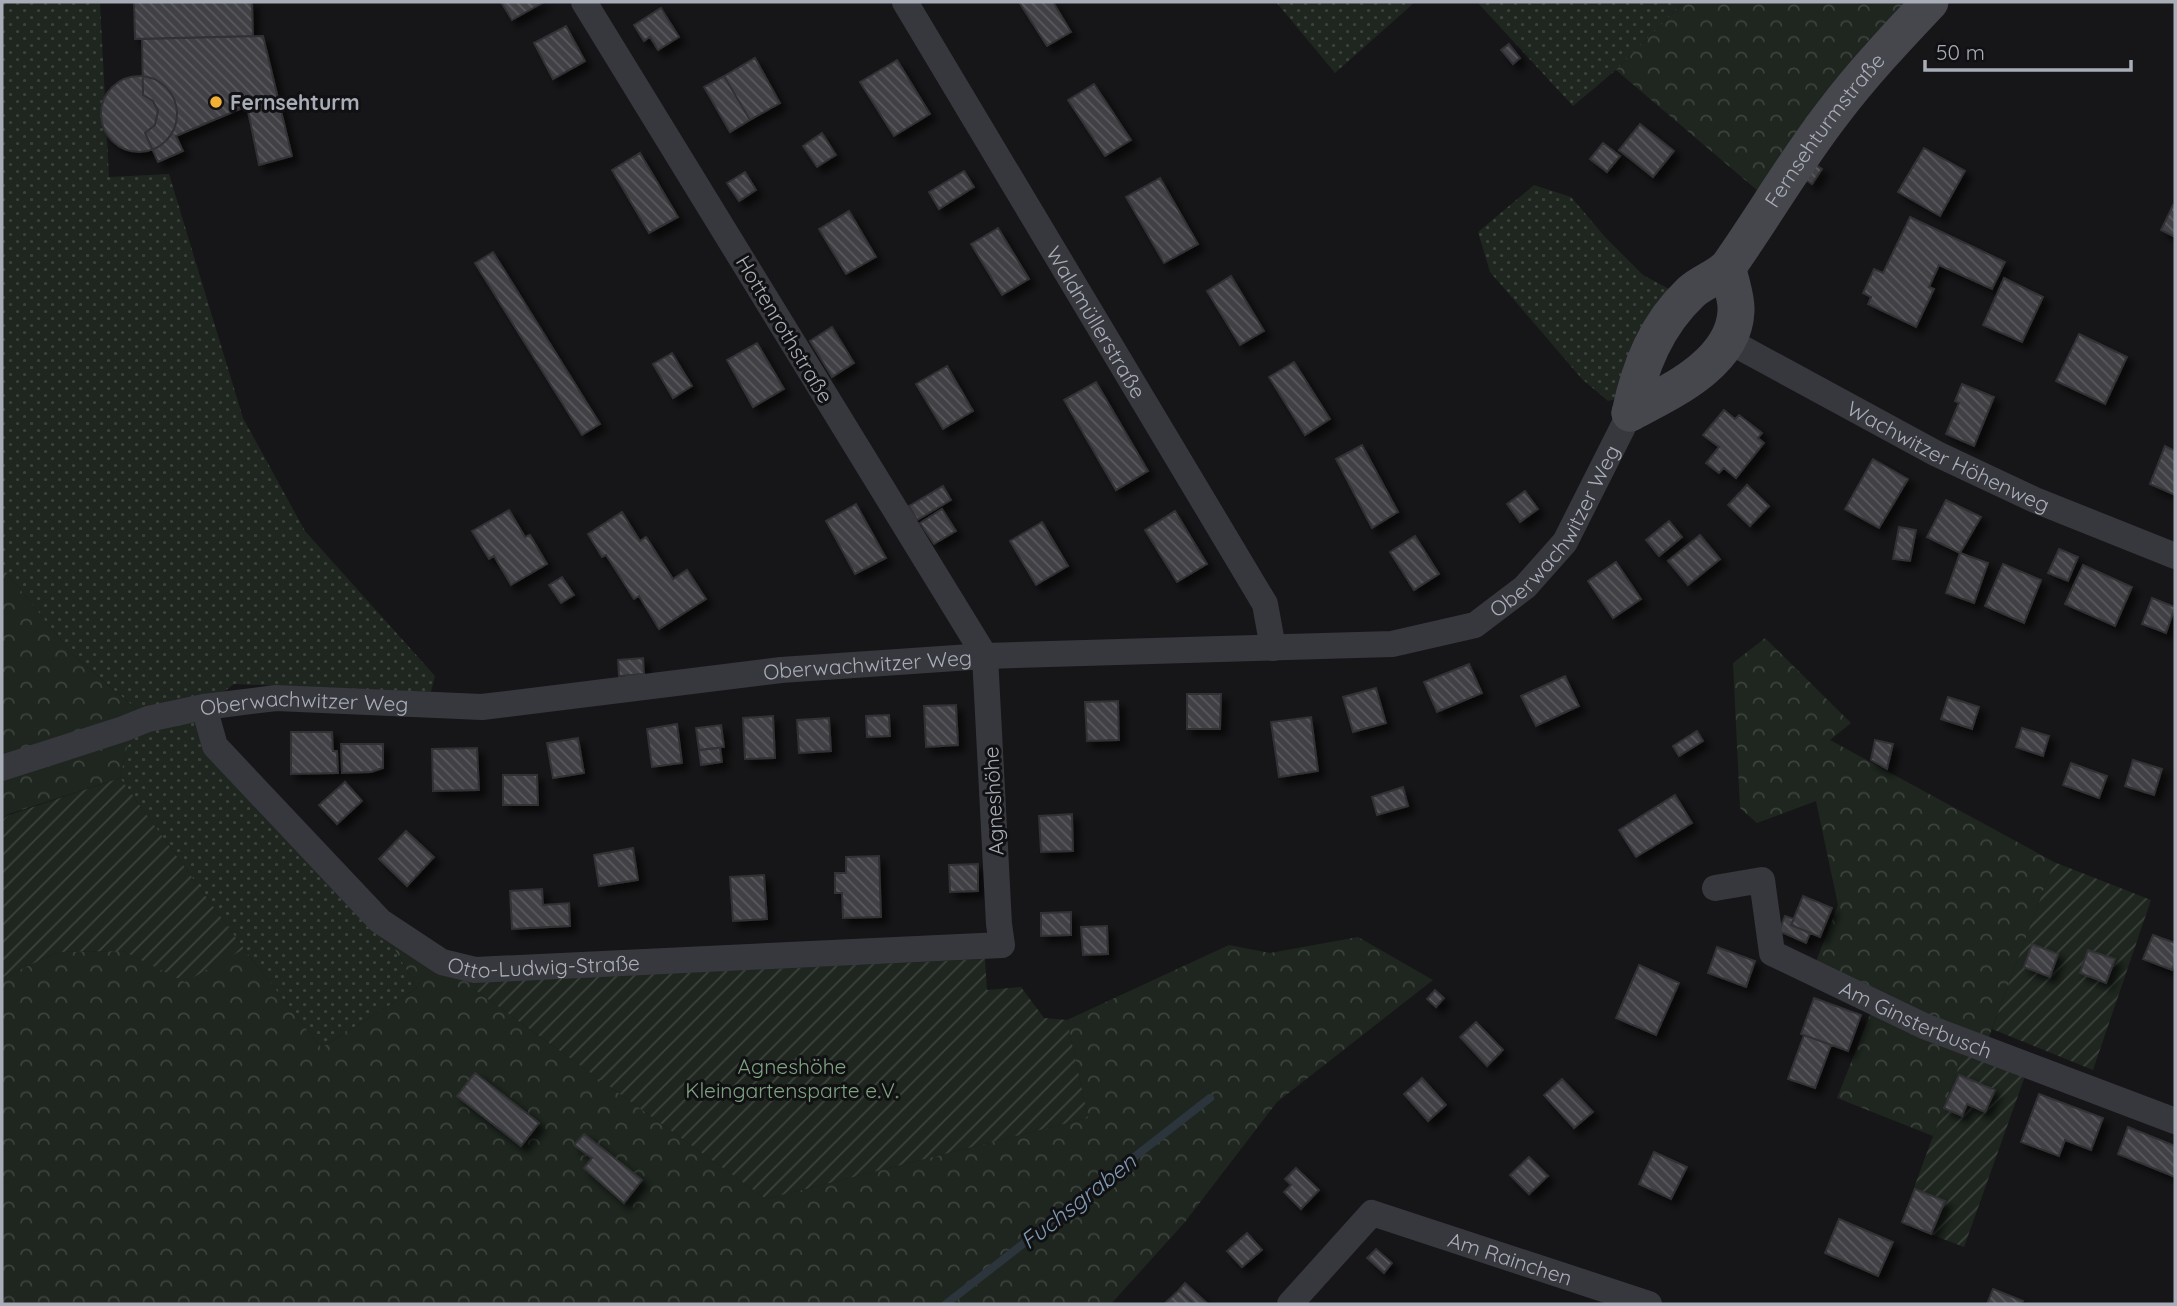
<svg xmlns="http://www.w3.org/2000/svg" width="2177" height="1306" font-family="Quicksand,sans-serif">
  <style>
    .grass { fill: url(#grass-dots) }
    .forest { fill: url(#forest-crowns) }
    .garden { fill: url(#garden-furrows) }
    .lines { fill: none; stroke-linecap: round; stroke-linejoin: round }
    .stream { stroke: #2c353c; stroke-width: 8 }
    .building { fill: url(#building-back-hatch); stroke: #303034; stroke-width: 2; filter: url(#shadow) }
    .street { stroke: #37383d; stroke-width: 26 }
    .secondary { stroke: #45474d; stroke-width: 37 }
    .poi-dot { fill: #f2b134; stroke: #111113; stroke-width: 2.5 }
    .labels { text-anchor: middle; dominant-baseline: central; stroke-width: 6; stroke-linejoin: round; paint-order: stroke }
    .poi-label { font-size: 21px; font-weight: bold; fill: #a8adb8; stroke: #111113; text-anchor: start }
    .street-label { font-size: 21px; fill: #a8adb8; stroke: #111113 }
    .park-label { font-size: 21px; fill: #7fa381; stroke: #111113 }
    .water-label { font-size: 23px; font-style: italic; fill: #7f9bb3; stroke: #111113 }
  </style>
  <defs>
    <pattern id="grass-dots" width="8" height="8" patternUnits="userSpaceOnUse" patternTransform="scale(1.75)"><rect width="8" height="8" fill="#1e261f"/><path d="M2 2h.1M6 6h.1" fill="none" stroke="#3c433d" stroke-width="1.8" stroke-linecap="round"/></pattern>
    <pattern id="forest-crowns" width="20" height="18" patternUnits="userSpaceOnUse" patternTransform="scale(1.75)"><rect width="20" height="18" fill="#1e261f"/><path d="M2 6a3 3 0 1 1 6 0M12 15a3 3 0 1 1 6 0" fill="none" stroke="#3c433d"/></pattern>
    <pattern id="garden-furrows" width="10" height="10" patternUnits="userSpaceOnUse" patternTransform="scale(1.75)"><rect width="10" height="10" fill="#1e261f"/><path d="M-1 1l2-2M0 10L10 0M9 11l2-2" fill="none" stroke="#3c433d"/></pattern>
    <pattern id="building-back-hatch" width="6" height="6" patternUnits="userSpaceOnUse" patternTransform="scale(1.75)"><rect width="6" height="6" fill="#404145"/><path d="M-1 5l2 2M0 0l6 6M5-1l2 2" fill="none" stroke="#595a5e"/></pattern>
    <filter id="shadow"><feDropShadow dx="6" dy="6" stdDeviation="3.5" flood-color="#0009"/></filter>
  </defs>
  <rect width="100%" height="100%" fill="#161618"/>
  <path class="grass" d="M2,2H100L109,177L169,174L243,418L305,531L435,676L431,692L234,684L204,707L202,741L389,939L417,988L321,1048L244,949L120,778L127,747L147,718L72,654L2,567Z
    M1276,2H1415L1335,73Z
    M1477,2H1684L1616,70L1573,106Z
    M1534,185L1571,197L1606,238L1643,275L1669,289L1620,398L1608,401L1582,379L1490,272L1478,232Z"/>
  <path class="forest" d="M1684,2H1906L1867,42L1811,114L1758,191L1616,70Z
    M2,567L72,654L148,719L127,747L120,778L9,814L2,820Z
    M1765,638L1851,723L1830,740L2054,862L1987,1042L1815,964L1838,905L1816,801L1757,823L1740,808L1733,663Z
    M1358,937L1433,980L1277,1102L1185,1222L1111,1304H2V978L58,952L123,951L185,981L244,949L321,1048L417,988L389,939L479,982L474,989L766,1199L1088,1118L1067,1020L1229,945L1270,953Z
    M1871,1012L1964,1052L1933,1136L1837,1098Z"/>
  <path class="garden" d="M120,778L244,949L185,982L123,951L58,952L2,978V820L9,815Z
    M2054,862L2151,900L2093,1070L1992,1029Z
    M985,959L987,990L1021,987L1044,1018L1067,1020L1088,1118L766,1199L474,989L479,982Z
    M1964,1052L2025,1076L1964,1247L1901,1223Z"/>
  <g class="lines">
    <path class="stream" d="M946,1304L1210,1098"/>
  </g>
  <path class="building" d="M134,2H252L253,36L135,39Z
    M501,2H544L512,20Z
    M1019,2H1053L1071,32L1047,46Z
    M661,8L679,37L658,50L650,37L644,41L634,25Z
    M566,26L585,61L553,79L534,43Z
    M263,36L292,156L259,165L247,106L176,136L183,151L158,162L145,133L155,125L158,111L153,101L143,95L142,39Z
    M1509,44L1520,58L1513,64L1501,50Z
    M755,58L780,103L750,120L724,76Z
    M897,60L930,114L894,136L860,82Z
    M101 114a38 38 0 1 1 76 0a38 38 0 1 1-76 0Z
    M724,76L750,120L730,132L704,87Z
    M1094,84L1131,140L1105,156L1068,100Z
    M1640,124L1674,151L1653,177L1619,150Z
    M822,133L836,155L817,167L803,146Z
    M1603,143L1620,156L1607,172L1590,159Z
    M1924,148L1965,171L1940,216L1898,192Z
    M640,153L678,217L649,233L612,170Z
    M1816,165L1822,169L1812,184L1806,180Z
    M964,171L974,187L939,209L929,192Z
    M745,172L756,190L739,201L727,183Z
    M1160,178L1198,244L1164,263L1126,197Z
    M2173,205L2175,206V237L2161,230Z
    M849,211L876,257L846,274L819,229Z
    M1910,217L2005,262L1992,289L1939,265L1929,287L1934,289L1916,327L1868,304L1871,297L1863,293L1874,269L1883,273Z
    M998,228L1029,279L1002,295L971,244Z
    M493,252L600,424L582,435L475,263Z
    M1231,276L1264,331L1240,345L1207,291Z
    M2004,278L2043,297L2022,342L1983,325Z
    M832,327L854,363L832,377L810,341Z
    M2079,334L2127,357L2105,404L2056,381Z
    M757,343L784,389L753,407L727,360Z
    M672,353L692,386L673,398L653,364Z
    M1294,362L1330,419L1305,435L1269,377Z
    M947,366L973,411L943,429L916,384Z
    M1096,382L1148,471L1116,490L1064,400Z
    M1962,384L1994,397L1974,446L1946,434L1959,403L1955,401Z
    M1724,410L1735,419L1739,415L1762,433L1758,438L1764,443L1736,478L1724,468L1719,473L1706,463L1719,447L1703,435Z
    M1362,445L1398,512L1372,528L1336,459Z
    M2165,446L2175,451V495L2150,484Z
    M1873,459L1908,479L1879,528L1845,509Z
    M1747,485L1769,506L1750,526L1728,505Z
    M943,486L951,500L917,520L909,506Z
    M1525,491L1538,509L1520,522L1507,504Z
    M1946,500L1981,517L1960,553L1927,537Z
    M856,504L886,558L855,574L826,521Z
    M942,509L956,531L934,544L920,523Z
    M509,510L525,537L530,535L547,564L511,585L494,556L489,559L472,531Z
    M1175,511L1207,564L1177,582L1145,530Z
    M622,512L640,541L646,537L673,579L687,570L706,599L659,629L639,596L634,599L606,555L602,557L588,534Z
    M1669,521L1682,537L1659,556L1646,540Z
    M1042,522L1068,566L1036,585L1010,541Z
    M1899,527L1916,530L1910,561L1893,559Z
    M1700,535L1720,559L1688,585L1668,561Z
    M1415,536L1439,574L1414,590L1390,552Z
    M2059,549L2078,557L2068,581L2048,573Z
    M1960,553L1988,563L1974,603L1946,593Z
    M1616,562L1641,599L1613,618L1588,581Z
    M2003,564L2041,580L2024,623L1985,606Z
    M2083,565L2132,587L2115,626L2065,604Z
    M562,577L574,595L561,603L549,585Z
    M2152,598L2175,607L2166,633L2142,624Z
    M643,658L644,674L619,676L618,660Z
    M1469,664L1482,693L1437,712L1424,682Z
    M1565,676L1579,706L1536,726L1521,696Z
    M1376,688L1386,723L1353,732L1343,697Z
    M1187,694H1221L1220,729H1187Z
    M1948,697L1979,707L1972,729L1941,719Z
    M1118,701L1119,740L1087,741L1085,702Z
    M956,705L958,745L926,747L924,706Z
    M889,715L890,736L867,737L866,716Z
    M773,716L775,758L745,759L743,718Z
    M1311,717L1318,771L1279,777L1271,722Z
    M829,718L831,751L799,753L797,720Z
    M677,724L682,763L652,767L647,729Z
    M721,725L724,747L699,750L696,728Z
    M2022,728L2049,736L2043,756L2016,747Z
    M1697,731L1703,741L1679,756L1673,746Z
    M291,732H332L333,751H337L338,773L291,774Z
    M578,738L584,773L553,778L547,743Z
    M1875,740L1893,744L1887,769L1871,760Z
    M341,744H383V768L371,772L342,773Z
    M477,748L479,790L433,791L432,749Z
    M720,748L722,762L701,765L699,750Z
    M2133,760L2162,769L2154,795L2125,786Z
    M2071,763L2107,776L2099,798L2063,785Z
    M503,775H537L538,805H503Z
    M345,782L362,801L337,824L319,805Z
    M1403,787L1408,806L1377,815L1372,797Z
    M1675,795L1692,823L1636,857L1619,830Z
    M1072,814L1073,851L1041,852L1039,816Z
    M406,831L434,857L407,886L379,859Z
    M633,848L638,880L599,886L594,855Z
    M879,856L881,917L843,918L842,893H835V873H846V857Z
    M978,864V891L950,892L949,865Z
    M764,875L767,919L733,921L730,877Z
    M542,889L543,905L569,903L570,926L512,929L510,891Z
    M1803,896L1832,908L1820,937L1791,925Z
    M1071,912V935L1041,936V913Z
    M1785,916L1794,919L1791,925L1810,933L1806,943L1779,931Z
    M1107,926L1108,954L1083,955L1081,927Z
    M2153,935L2175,943V961L2172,970L2143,959Z
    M2032,944L2058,954L2050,977L2024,967Z
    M1717,947L1755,961L1746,987L1708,973Z
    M2088,950L2115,959L2106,983L2080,973Z
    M1639,965L1679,983L1656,1035L1616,1018Z
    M1435,990L1444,998L1436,1007L1427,999Z
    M1814,998L1861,1015L1848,1051L1801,1034Z
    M1476,1022L1503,1050L1487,1066L1460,1037Z
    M1804,1035L1831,1045L1815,1088L1788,1079Z
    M475,1073L539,1123L521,1146L457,1096Z
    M1959,1075L1995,1090L1985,1112L1967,1104L1962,1116L1944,1108Z
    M1422,1078L1446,1105L1428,1121L1404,1094Z
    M1562,1079L1593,1112L1574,1128L1544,1095Z
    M2039,1094L2103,1118L2091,1150L2065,1140L2059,1156L2021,1142Z
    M2128,1127L2175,1146V1177L2118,1154Z
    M584,1134L642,1180L624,1203L584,1168L592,1158L574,1145Z
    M1654,1152L1687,1167L1671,1199L1639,1184Z
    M1529,1157L1548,1176L1529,1194L1510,1175Z
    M1296,1168L1319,1190L1301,1209L1284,1192L1291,1185L1285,1179Z
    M1915,1189L1945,1201L1931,1234L1902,1222Z
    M1839,1219L1893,1242L1878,1276L1825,1253Z
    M1247,1233L1262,1250L1242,1267L1227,1251Z
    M1376,1249L1392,1263L1384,1273L1367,1258Z
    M1185,1283L1208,1304H1194L1179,1290Z
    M1993,1289L2023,1301L2021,1304H1987Z
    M1179,1290L1194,1304H1164Z"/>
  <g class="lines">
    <g class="street">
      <path id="s1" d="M905,2L1265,604L1273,648"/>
      <path id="s2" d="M1729,341L1937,454L2035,500L2175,556"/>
      <path id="s3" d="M204,707L215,746L380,921L442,962L475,970L1002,945L999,924L985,656L584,2"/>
      <path id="s4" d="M2,768L123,729L148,719L204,707L276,698L482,707L781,670L985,656L1392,644L1475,625L1525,587L1565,542L1630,413"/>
      <path id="s5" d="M1715,888L1762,880L1772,953L1924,1026L2175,1121"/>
      <path id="s6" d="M1290,1304L1372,1213L1649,1304"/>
    </g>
    <g class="secondary">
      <path id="s7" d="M1630,413C1640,366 1656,325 1691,292C1703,281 1722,276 1730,264C1765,214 1795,162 1832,114C1862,74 1896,38 1930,2"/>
      <path d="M1630,413C1670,392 1734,363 1736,311C1737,298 1730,281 1728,268"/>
    </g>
  </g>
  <circle class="poi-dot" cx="216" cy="102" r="7"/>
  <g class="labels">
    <g class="poi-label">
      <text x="230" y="102">Fernsehturm</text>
    </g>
    <g class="street-label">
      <text stroke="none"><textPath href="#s7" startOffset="350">Fernsehturmstraße</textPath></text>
      <text stroke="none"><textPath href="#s1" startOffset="373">Waldmüllerstraße</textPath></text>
      <text transform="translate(785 329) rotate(59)">Hottenrothstraße</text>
      <text stroke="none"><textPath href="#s2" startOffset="248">Wachwitzer Höhenweg</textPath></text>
      <text stroke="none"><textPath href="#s4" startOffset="1614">Oberwachwitzer Weg</textPath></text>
      <text stroke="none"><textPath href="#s4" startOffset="878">Oberwachwitzer Weg</textPath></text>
      <text stroke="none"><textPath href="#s4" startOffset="312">Oberwachwitzer Weg</textPath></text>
      <text transform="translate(993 801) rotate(-93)">Agneshöhe</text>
      <text stroke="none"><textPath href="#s3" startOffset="458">Otto-Ludwig-Straße</textPath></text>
      <text stroke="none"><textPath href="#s5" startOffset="280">Am Ginsterbusch</textPath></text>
      <text stroke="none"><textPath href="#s6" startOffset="268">Am Rainchen</textPath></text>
    </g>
    <g class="park-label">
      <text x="792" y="1066">Agneshöhe<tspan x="792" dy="24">Kleingartensparte e.V.</tspan></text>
    </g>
    <g class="water-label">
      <text transform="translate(1078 1201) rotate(-38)">Fuchsgraben</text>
    </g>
  </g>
  <rect width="2177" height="1306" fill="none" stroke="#a8adb8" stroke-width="7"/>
  <path d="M1925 60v10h206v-10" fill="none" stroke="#a8adb8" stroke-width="3.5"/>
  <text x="1936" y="60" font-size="21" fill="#a8adb8" stroke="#111113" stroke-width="5" paint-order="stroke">50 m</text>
</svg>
